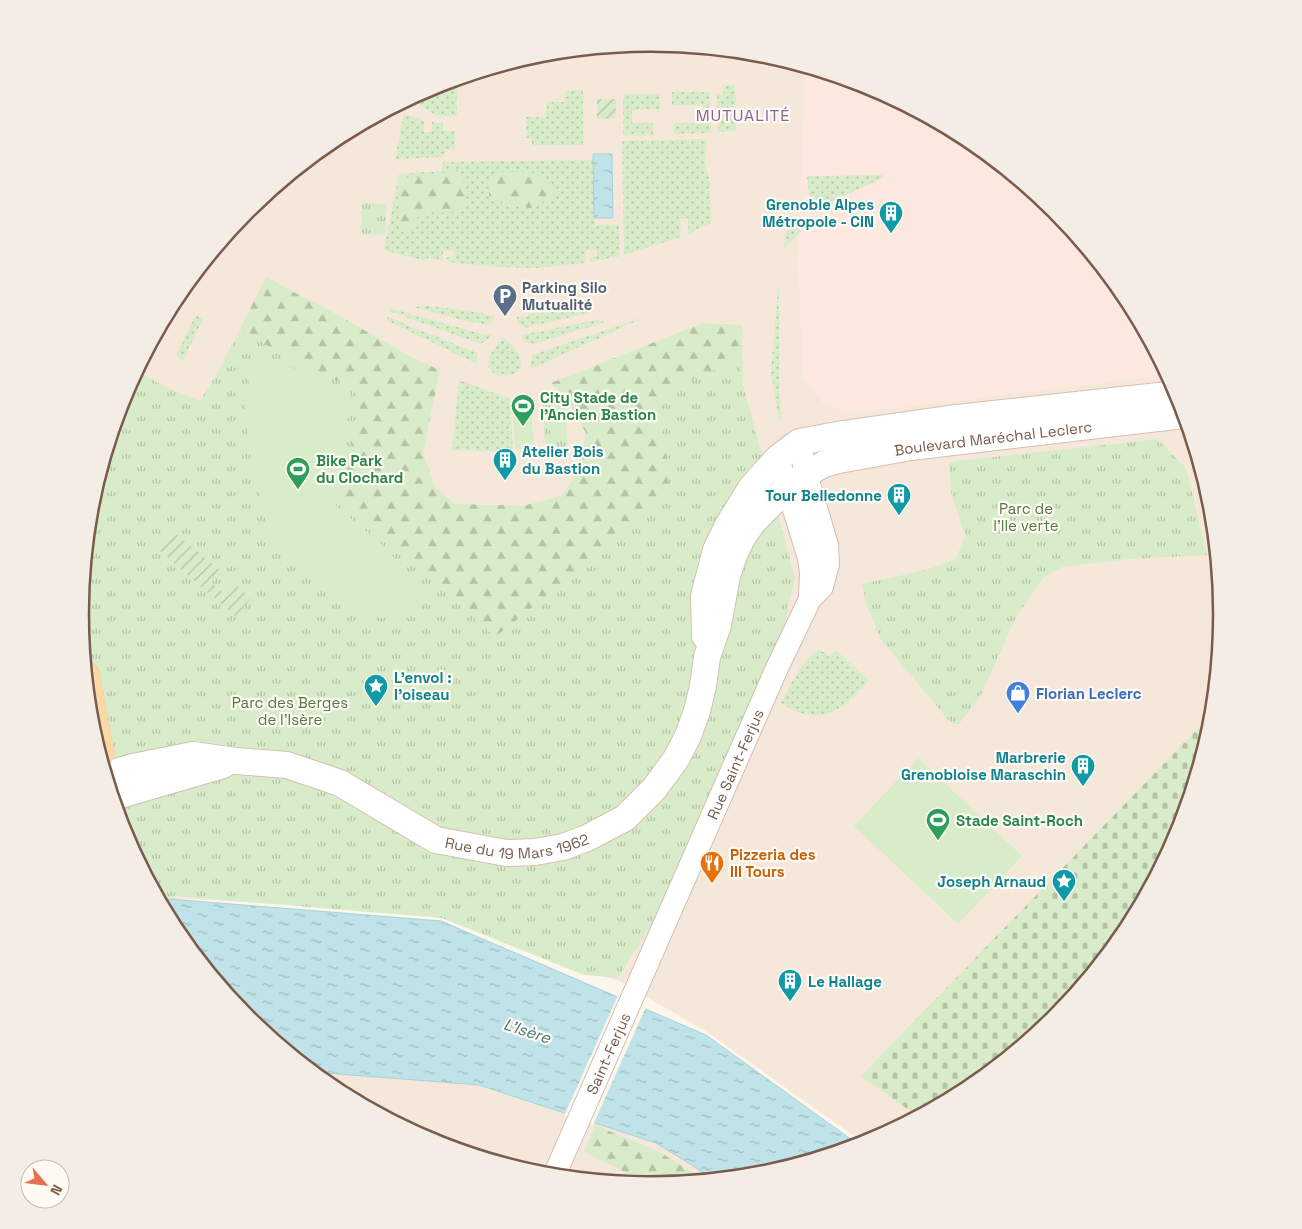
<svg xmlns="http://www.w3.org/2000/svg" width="1302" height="1229" font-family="'Space Grotesk',sans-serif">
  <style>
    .residential { fill: #f5e8da }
    .commercial { fill: #fde8e0 }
    .grass { fill: url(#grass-dots) }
    .forest { fill: url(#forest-firs) }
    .cemetery { fill: url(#cemetery-stones) }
    .park { fill: url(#park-tufts) }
    .garden { fill: url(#garden-furrows) }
    .pitch { fill: #d8ecc9 }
    .water { fill: url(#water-ripples); stroke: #a5d3da }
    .pier { fill: #fdf6ec }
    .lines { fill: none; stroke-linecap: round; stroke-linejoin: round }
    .tertiary-casing { stroke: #d1beb0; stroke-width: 24 }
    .secondary-casing { stroke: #d6c0b0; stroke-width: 28 }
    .primary-casing { stroke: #dad1cd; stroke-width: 29 }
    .tertiary { stroke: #fff; stroke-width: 22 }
    .secondary { stroke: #fff; stroke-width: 26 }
    .primary { stroke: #fbd9a5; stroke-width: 28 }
    .labels { text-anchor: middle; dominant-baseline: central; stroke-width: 4.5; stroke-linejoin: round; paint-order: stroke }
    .culture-label { font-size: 15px; font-weight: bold; fill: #0d838f; stroke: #fffaf3; text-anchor: end }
    .service-label { font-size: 15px; font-weight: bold; fill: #4e5e75; stroke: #fffaf3; text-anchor: start }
    .leisure-label { font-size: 15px; font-weight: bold; fill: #27864d; stroke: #fffaf3; text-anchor: start }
    .street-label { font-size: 15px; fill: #7a5c4d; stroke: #fffaf3 }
    .park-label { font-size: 15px; fill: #537a41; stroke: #fffaf3 }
    .shop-label { font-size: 15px; font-weight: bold; fill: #366cbe; stroke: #fffaf3; text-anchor: start }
    .food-label { font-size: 15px; font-weight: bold; fill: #c56008; stroke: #fffaf3; text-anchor: start }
    .neighbourhood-label { font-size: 16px; letter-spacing: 1px; fill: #846695; stroke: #fffaf3 }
    .water-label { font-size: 16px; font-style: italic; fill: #437c86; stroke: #fffaf3 }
    .rim { fill: none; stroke: #7a5c4d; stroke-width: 2.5 }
  </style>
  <defs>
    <pattern id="grass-dots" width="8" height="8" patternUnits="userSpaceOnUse" patternTransform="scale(1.25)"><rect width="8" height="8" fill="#d8ecc9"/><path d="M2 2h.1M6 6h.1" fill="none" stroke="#b4c2a5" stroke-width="1.8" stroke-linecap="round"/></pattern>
    <pattern id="forest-firs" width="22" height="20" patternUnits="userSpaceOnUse" patternTransform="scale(1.25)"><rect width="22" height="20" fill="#d8ecc9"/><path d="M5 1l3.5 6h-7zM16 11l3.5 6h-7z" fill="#b4c2a5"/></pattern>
    <pattern id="cemetery-stones" width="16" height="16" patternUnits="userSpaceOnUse" patternTransform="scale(1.25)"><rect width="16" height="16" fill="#d8ecc9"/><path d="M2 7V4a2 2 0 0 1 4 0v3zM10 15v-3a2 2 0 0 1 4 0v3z" fill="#b4c2a5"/></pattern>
    <pattern id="park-tufts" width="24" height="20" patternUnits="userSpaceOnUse" patternTransform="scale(1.25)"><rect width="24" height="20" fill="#d8ecc9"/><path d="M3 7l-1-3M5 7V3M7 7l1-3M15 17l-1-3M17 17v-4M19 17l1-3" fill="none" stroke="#b4c2a5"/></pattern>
    <pattern id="garden-furrows" width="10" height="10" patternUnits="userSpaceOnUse" patternTransform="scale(1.25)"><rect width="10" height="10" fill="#d8ecc9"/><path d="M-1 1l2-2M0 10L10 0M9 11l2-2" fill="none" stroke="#b4c2a5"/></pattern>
    <pattern id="water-ripples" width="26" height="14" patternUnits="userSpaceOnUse" patternTransform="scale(1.25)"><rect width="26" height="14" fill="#bfe3e8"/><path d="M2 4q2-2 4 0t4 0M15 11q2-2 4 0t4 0" fill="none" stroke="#a0bbbe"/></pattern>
  </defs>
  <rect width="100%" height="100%" fill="#fdf6ec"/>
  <path class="residential" d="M651,44L763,55L870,87L968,140L1055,211L1126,298L1178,396L1211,503L1222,615L1211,726L1178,833L1125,932L1054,1018L968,1089L864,1143L707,1032L621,982L443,913L188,899L161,903L124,833L80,614L91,503L124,396L177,297L248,211L334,140L433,87L540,55Z
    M267,1006L762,1174L651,1185L539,1174L432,1142L334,1089L247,1018Z"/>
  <path class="commercial" d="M805,68L870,87L968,140L1055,211L1126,298L1167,375L858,413L824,405L803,376L798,263Z"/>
  <path class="grass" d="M723,85H735L736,131L718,132L717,94H723Z
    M430,89H457V116H437L414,101V97Z
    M566,90H583V145H532V138H526V117H546L547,102H565Z
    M672,92H710V123L711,124V133L674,134V123H703V105H672Z
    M660,94V109L632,110V123H653V135L623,136V94Z
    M404,114L424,121V132H432V122L443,123V131H455V150L445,149L444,157L395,159Z
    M707,139L705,163L710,182L711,223L688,234V218L681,219L680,237L624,255L622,141Z
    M593,160L595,225H619L620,256L590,262V257L597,256V250H586L585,263L538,268L497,267L447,262V257H454V251H443V261L427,258L424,261L384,250L399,174L442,171L443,162Z
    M882,175L884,177L882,178L821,207H816L810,202L807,178L809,176Z
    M790,216H792L801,231L785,248H783Z
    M779,289V389L782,419L779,421L771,372L778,290Z
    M422,305L483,313V315L494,316L492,322L487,325L462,320L414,307Z
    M390,308L482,334L493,335L481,344L389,311Z
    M581,310L592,312L525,328L518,323L517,317H528V314Z
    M196,315L203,319L183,361L176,355Z
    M647,316L531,369L532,355Z
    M388,317L477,353V364L386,320Z
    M602,319L604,322L534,344L525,341L521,335Z
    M505,338C526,356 530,382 494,374L488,367L490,355L502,339Z
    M459,380L510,399L513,452L452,450Z
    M819,649L829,656L837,651L869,681C841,712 820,728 781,703C792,683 800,662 819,649Z"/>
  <path class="forest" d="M457,170C469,188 462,190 466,207C455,218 436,209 423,214C415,217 415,228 409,233L402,232L399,227C401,215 402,205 396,194L400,178L433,176L447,171Z
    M510,171L530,172L554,184V193L551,201H546L530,208L496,202L489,196V186L496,173Z
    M266,277L310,301L315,302L413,358L440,370L423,453L435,487L455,504L523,506L561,496L576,476L586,433L566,398L551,383L703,323L742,325L743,384L708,498L492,657L215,390L239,331Z
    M595,1125L658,1151L705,1180L651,1185L584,1152Z"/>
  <path class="cemetery" d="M1212,714L1211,726L1178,833L1125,932L1054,1018L968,1089L917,1116L861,1076Z"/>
  <path class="park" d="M362,203L387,204L385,235L361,234Z
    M239,331L360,392L344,496L495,637L670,498L659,393L739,360L743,384L795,578L784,626L750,702L670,894L618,978L584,975L442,918L175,896L160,900L124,833L91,726L80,614L87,549L92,547L91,503L124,396L137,371L164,386L200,401L219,370Z
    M566,401L568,451L545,452L543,402Z
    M1157,439L1186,468L1207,555L1129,559L1062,567L1043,578L1016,617L981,695L959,724H952L881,640L867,606L862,584L926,570L956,559L965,535L951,492L949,462Z"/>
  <path class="garden" d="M597,99H616V118L597,119Z
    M174,532L221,571L211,583L226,595L235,584L251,598L236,617L159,550Z"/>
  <path class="pitch" d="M251,366H289L351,393L336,506L385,547L401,566L419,593L406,621L354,614L272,542L254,474L245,411Z
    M531,405L534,448L515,449L512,407Z
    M918,758L1022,856L958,924L854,826Z"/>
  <path class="water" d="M593,154H612L613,218H594Z
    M169,899L441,921L706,1035L859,1145L762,1174L714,1179L656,1143L479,1085L313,1072L247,1018L176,931L160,902Z"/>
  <path class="pier" d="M618,995L646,1007L593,1125L564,1116Z"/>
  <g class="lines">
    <defs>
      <g id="tertiary">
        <path d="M778,458L809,558L811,573L810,598"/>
        <path id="s1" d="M554,1176L777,668L810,599L822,587L828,564L827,545L806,474L799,442"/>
      </g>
      <g id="secondary">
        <path d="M705,636L704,596L716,550L727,527L751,488L778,458L799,442L843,434L948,419L1177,394"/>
        <path id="s2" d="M106,775L133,767L193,755L236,761L287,765L340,783L436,840L506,853L535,852L563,847L587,838L625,818L654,789L676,759L688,736L697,711L703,686L707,657L718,625L727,576L734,555L742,538L753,522L788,487L806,474L824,464L839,460L911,447L1184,415"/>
        <path d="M113,797L223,765"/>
      </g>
      <path id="primary" d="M86,676L100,754"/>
    </defs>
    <use href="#tertiary" class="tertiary-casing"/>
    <use href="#secondary" class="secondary-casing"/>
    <use href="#primary" class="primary-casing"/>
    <use href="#tertiary" class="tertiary"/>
    <use href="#secondary" class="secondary"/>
    <use href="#primary" class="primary"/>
  </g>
  <defs>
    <symbol id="building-pin" viewBox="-11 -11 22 30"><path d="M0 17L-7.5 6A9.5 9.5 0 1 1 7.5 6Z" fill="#0f9aa8" stroke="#fffaf3"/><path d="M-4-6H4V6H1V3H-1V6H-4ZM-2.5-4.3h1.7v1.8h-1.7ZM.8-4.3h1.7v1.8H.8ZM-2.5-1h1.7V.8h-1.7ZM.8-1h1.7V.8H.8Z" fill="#fff"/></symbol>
    <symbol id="parking-pin" viewBox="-11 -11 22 30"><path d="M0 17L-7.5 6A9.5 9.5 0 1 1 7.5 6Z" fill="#5c6f8a" stroke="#fffaf3"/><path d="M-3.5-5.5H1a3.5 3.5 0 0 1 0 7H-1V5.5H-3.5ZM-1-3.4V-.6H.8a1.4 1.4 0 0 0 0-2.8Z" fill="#fff"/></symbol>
    <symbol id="stadium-pin" viewBox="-11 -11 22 30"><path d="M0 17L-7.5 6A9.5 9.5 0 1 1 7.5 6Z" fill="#2e9e5b" stroke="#fffaf3"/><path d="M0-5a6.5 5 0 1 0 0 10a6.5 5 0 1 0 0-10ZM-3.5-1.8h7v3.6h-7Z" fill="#fff"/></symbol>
    <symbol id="sight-pin" viewBox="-11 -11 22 30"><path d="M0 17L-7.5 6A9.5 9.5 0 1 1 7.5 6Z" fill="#0f9aa8" stroke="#fffaf3"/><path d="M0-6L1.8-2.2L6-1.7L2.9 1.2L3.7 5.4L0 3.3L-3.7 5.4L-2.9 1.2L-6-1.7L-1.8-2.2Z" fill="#fff"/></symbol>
    <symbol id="shop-pin" viewBox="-11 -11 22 30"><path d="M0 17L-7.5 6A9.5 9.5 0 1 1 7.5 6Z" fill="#3f7fe0" stroke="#fffaf3"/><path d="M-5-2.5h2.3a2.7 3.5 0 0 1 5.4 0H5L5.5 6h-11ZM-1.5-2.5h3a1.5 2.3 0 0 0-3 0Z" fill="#fff"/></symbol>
    <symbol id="restaurant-pin" viewBox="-11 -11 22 30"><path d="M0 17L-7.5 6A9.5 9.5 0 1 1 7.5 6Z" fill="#e8710a" stroke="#fffaf3"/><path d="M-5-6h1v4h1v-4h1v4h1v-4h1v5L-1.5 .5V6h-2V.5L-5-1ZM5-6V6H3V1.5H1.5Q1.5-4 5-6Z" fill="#fff"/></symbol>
  </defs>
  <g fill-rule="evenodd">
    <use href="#building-pin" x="877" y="199" width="28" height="38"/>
    <use href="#parking-pin" x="491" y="282" width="28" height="38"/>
    <use href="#stadium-pin" x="509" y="392" width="28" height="38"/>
    <use href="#building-pin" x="491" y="446" width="28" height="38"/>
    <use href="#stadium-pin" x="284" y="455" width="28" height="38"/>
    <use href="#building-pin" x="885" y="481" width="28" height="38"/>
    <use href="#sight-pin" x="362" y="672" width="28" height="38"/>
    <use href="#shop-pin" x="1004" y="679" width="28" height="38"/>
    <use href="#building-pin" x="1069" y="752" width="28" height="38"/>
    <use href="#stadium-pin" x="924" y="806" width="28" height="38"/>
    <use href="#restaurant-pin" x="698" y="849" width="28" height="38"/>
    <use href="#sight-pin" x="1050" y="867" width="28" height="38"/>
    <use href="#building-pin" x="776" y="967" width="28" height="38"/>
  </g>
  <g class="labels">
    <g class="culture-label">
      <text x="874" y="204">Grenoble Alpes<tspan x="874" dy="17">Métropole - CIN</tspan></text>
      <text x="522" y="451" text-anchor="start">Atelier Bois<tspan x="522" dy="17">du Bastion</tspan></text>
      <text x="882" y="495">Tour Belledonne</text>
      <text x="394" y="677" text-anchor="start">L'envol :<tspan x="394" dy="17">l'oiseau</tspan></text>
      <text x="1066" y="757">Marbrerie<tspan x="1066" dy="17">Grenobloise Maraschin</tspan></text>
      <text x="1046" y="881">Joseph Arnaud</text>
      <text x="808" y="981" text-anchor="start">Le Hallage</text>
    </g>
    <g class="service-label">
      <text x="522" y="287">Parking Silo<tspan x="522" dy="17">Mutualité</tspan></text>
    </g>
    <g class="leisure-label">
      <text x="540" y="397">City Stade de<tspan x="540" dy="17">l'Ancien Bastion</tspan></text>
      <text x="316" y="460">Bike Park<tspan x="316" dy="17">du Clochard</tspan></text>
      <text x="956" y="820">Stade Saint-Roch</text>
    </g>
    <g class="street-label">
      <text stroke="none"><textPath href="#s2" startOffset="1142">Boulevard Maréchal Leclerc</textPath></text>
      <text stroke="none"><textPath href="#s1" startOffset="450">Rue Saint-Ferjus</textPath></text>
      <text stroke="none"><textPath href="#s2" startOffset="434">Rue du 19 Mars 1962</textPath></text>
      <text stroke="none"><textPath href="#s1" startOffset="134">Saint-Ferjus</textPath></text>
    </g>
    <g class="park-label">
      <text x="1026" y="508">Parc de<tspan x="1026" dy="17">l'Ile verte</tspan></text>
      <text x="290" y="702">Parc des Berges<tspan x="290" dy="17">de l'Isère</tspan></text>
    </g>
    <g class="shop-label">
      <text x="1036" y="693">Florian Leclerc</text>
    </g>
    <g class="food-label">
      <text x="730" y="854">Pizzeria des<tspan x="730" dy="17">III Tours</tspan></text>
    </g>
    <g class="neighbourhood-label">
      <text x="743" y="115">MUTUALITÉ</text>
    </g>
    <g class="water-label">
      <text transform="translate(527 1031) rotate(18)">L'Isère</text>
    </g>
  </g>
  <path d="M0 0H1302V1229H0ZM89 614a562 562 0 1 1 1124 0a562 562 0 1 1-1124 0Z" fill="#f4ede6" fill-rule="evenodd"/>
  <path class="rim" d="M89 614a562 562 0 1 1 1124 0a562 562 0 1 1-1124 0Z"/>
  <g transform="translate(45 1184) rotate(118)"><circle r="24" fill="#fffaf3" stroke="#cabbb1"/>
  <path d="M0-4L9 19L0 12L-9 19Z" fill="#e76f51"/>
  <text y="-8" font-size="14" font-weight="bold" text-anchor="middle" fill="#7a5c4d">N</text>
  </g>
</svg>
